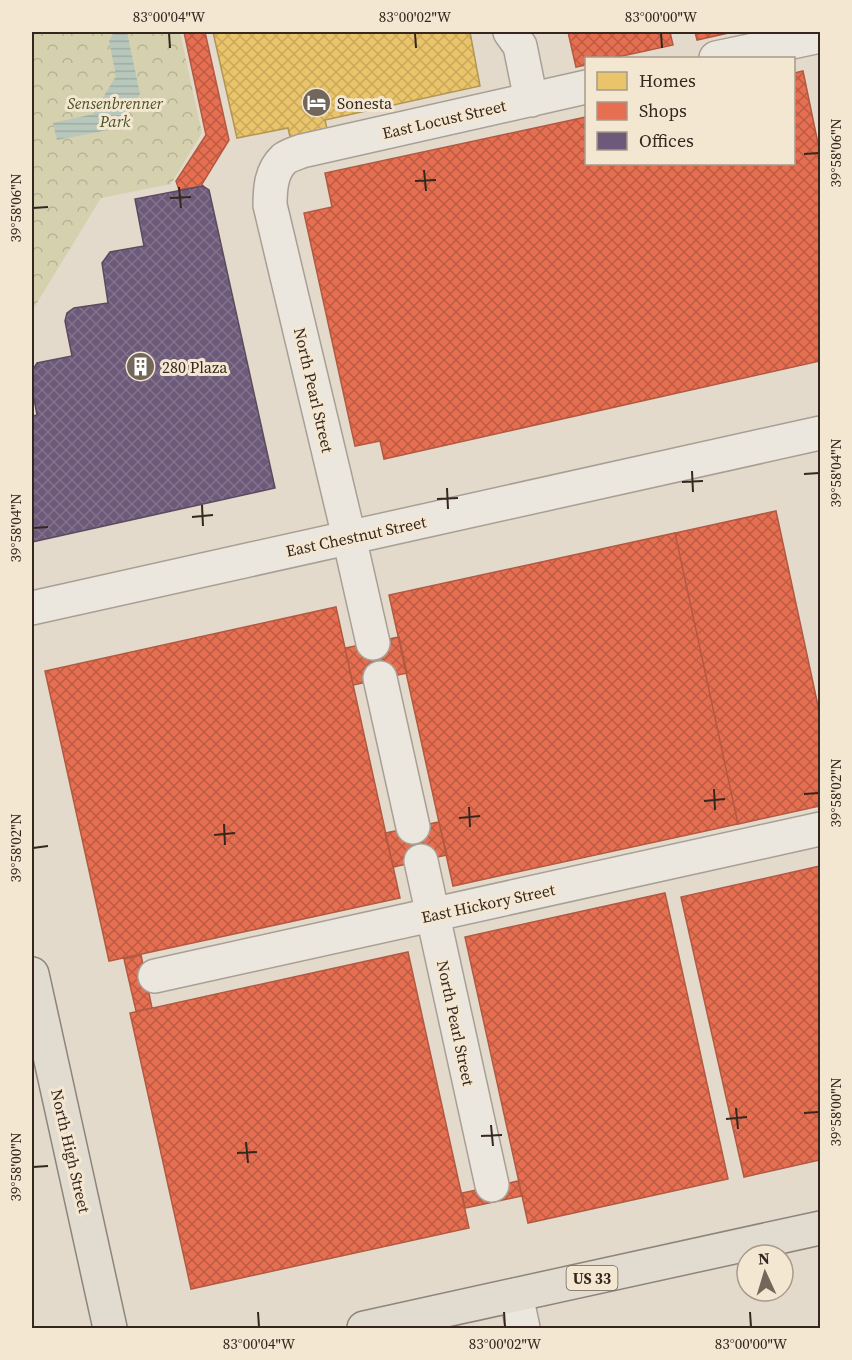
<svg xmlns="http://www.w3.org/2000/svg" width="852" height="1360" font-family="'Source Serif 4',serif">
<defs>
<pattern id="forest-crowns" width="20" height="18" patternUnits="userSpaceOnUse" patternTransform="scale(1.5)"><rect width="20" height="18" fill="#d5d1af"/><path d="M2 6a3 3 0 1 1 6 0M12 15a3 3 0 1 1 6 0" fill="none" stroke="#b7b396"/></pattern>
<pattern id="water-rules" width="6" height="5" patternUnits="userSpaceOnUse" patternTransform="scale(1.5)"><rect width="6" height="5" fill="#b8c7bc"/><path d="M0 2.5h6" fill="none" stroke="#9faba1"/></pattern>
<pattern id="homes-cross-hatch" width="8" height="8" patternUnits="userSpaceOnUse" patternTransform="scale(1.5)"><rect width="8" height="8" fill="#e9c46a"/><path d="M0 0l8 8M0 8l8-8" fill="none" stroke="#c8a85b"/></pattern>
<pattern id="shops-cross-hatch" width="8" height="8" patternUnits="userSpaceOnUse" patternTransform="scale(1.5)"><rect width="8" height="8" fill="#e76f51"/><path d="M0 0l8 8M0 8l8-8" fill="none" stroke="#bc5b43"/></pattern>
<pattern id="offices-cross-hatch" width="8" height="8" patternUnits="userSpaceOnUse" patternTransform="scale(1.5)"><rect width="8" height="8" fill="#6d597a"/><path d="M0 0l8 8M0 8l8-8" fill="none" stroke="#82728a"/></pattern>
</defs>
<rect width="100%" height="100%" fill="#e3dacc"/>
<path fill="url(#forest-crowns)" d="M32 32H180L202 133 171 184 101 198 32 311Z"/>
<path fill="url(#water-rules)" d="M114 32H127L140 94 118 128 57 140 53 123 93 114 116 76 109 41Z"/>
<path fill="url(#homes-cross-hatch)" stroke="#b39553" stroke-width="1.5" d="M213 32H470L480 86 325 120 328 133 291 141 288 128 237 138Z"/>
<path fill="url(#shops-cross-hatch)" stroke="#b25942" stroke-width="1.5" d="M184 32H205L229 140 202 184 203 186 179 190 176 181 206 135Z
M568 32H670L673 45 613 58H586V65L576 67Z
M695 32H733L697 40Z
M803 71 820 153V361L384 459 380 441 355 446 304 213 332 207 325 173 586 117V164H794V73Z
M776 511 820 715V806L738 824 675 533Z
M675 533 738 824 453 886 389 595Z
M336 607 400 898 109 961 45 671Z
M399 637 407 673 353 685 345 648Z
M439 822 447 855 393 867 385 833Z
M820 866V1160L744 1177 681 897Z
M665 893 728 1179 528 1223 465 937Z
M408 952 469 1228 191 1289 130 1013Z
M141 955 152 1008 136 1011 124 959Z
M518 1181 522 1196 465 1208 462 1193Z"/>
<path fill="url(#offices-cross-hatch)" stroke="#5c4a5e" stroke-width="1.5" d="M203 186 209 190 275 488 32 542V416L37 415 32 388V371L37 363 72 356 65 321 67 313 74 308 108 303 102 263 110 252 144 246 135 199Z"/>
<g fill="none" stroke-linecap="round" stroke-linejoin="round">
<defs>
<path id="minor" d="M510 32 520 46 531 100
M716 58 820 36
M32 608 820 433
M373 643 349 537 270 205C270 189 271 171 284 159 289 155 297 153 302 151L586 87
M380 678 413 827
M421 861 492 1185
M155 976 820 829
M516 1295 523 1328"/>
<path id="major" d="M32 974 110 1328
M364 1328 820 1228"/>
</defs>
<use href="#minor" stroke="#a89f95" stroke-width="36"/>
<use href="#major" stroke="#8d857c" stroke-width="36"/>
<use href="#minor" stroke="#ebe6de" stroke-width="33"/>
<use href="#major" stroke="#e2dbcf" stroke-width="33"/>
</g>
<path fill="none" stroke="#36271e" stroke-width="2" d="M169 33 170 48M415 33 416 48M661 33 662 48M804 154 819 153M424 170 426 191M415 181 436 180M179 187 181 208M170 198 191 197M33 208 48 207M692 471 693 492M804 474 819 473M682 482 703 481M447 488 448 509M437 499 458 498M202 505 203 526M192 517 213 515M33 528 48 527M714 789 715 810M804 794 819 793M704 801 725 799M469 807 470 827M459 818 480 816M224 824 225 845M214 835 235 833M33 848 48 846M736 1108 738 1129M804 1113 819 1112M726 1119 747 1117M491 1125 493 1146M481 1136 502 1135M246 1142 248 1163M237 1153 257 1152M33 1167 48 1166M258 1312 259 1327M504 1312 505 1327M750 1312 751 1327"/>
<defs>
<symbol id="hotel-disc" viewBox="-11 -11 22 22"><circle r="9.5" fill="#73665b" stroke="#f4e7d2"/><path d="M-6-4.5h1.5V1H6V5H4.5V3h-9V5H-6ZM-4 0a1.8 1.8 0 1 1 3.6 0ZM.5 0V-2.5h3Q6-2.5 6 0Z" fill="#fff"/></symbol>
<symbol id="building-disc" viewBox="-11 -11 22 22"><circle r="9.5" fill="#73665b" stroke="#f4e7d2"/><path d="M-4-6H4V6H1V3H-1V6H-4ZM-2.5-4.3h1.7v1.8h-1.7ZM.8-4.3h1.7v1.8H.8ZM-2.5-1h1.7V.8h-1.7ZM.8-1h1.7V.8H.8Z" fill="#fff"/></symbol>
</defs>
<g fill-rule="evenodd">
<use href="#hotel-disc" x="300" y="86" width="33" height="33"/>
<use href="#building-disc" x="124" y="350" width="33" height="33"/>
</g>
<g text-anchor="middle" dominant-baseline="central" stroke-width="6" stroke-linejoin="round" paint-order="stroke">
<rect fill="#f4e7d2" stroke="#6f6154" stroke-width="1.5" x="566.5" y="1266" width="51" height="24" rx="4.5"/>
<g font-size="15" font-weight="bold" fill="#36271e">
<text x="592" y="1278">US 33</text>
</g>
<g font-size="16" font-style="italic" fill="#4b5225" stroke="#f4e7d2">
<text x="115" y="103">Sensenbrenner<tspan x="115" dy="18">Park</tspan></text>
</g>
<g font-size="16" fill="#36271e" stroke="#f4e7d2" text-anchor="start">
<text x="337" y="103">Sonesta</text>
<text x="162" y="367">280 Plaza</text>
</g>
<g font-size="16" fill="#36271e" stroke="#f4e7d2">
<text transform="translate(444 119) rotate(-13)">East Locust Street</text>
<text transform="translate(314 390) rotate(77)">North Pearl Street</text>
<text transform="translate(356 536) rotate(-12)">East Chestnut Street</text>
<text transform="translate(488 903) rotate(-12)">East Hickory Street</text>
<text transform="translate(456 1023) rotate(78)">North Pearl Street</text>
<text transform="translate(71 1151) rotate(77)">North High Street</text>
</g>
</g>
<rect width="852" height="1360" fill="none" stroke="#f4e7d2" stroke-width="66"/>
<rect x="585" y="57" width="210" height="108" fill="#f4e7d2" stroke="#a89a8a" stroke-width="1.5"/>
<rect x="597" y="72" width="30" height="18" fill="#e9c46a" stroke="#a89a8a" stroke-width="1.5"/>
<text x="639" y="87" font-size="18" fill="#36271e">Homes</text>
<rect x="597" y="102" width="30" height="18" fill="#e76f51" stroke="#a89a8a" stroke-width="1.5"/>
<text x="639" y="117" font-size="18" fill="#36271e">Shops</text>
<rect x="597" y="132" width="30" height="18" fill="#6d597a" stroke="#a89a8a" stroke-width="1.5"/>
<text x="639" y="147" font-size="18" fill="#36271e">Offices</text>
<g transform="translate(765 1273) rotate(356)"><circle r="28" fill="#f4e7d2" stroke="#a89a8a" stroke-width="1.5"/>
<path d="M0-4.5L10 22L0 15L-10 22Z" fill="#73665b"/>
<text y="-9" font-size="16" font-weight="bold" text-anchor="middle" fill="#36271e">N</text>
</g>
<rect x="33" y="33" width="786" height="1294" fill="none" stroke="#36271e" stroke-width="2"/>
<g font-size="15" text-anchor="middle" fill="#36271e">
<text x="169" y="22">83°00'04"W</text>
<text x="415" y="22">83°00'02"W</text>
<text x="661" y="22">83°00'00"W</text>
<text transform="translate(836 153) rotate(-90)" y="5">39°58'06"N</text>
<text transform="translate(16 208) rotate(-90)" y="5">39°58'06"N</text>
<text transform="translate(836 473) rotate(-90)" y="5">39°58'04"N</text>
<text transform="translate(16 528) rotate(-90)" y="5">39°58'04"N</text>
<text transform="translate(836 793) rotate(-90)" y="5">39°58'02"N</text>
<text transform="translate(16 848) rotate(-90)" y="5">39°58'02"N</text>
<text transform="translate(836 1112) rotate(-90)" y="5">39°58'00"N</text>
<text transform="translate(16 1167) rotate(-90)" y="5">39°58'00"N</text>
<text x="259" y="1349">83°00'04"W</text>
<text x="505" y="1349">83°00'02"W</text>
<text x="751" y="1349">83°00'00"W</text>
</g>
</svg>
